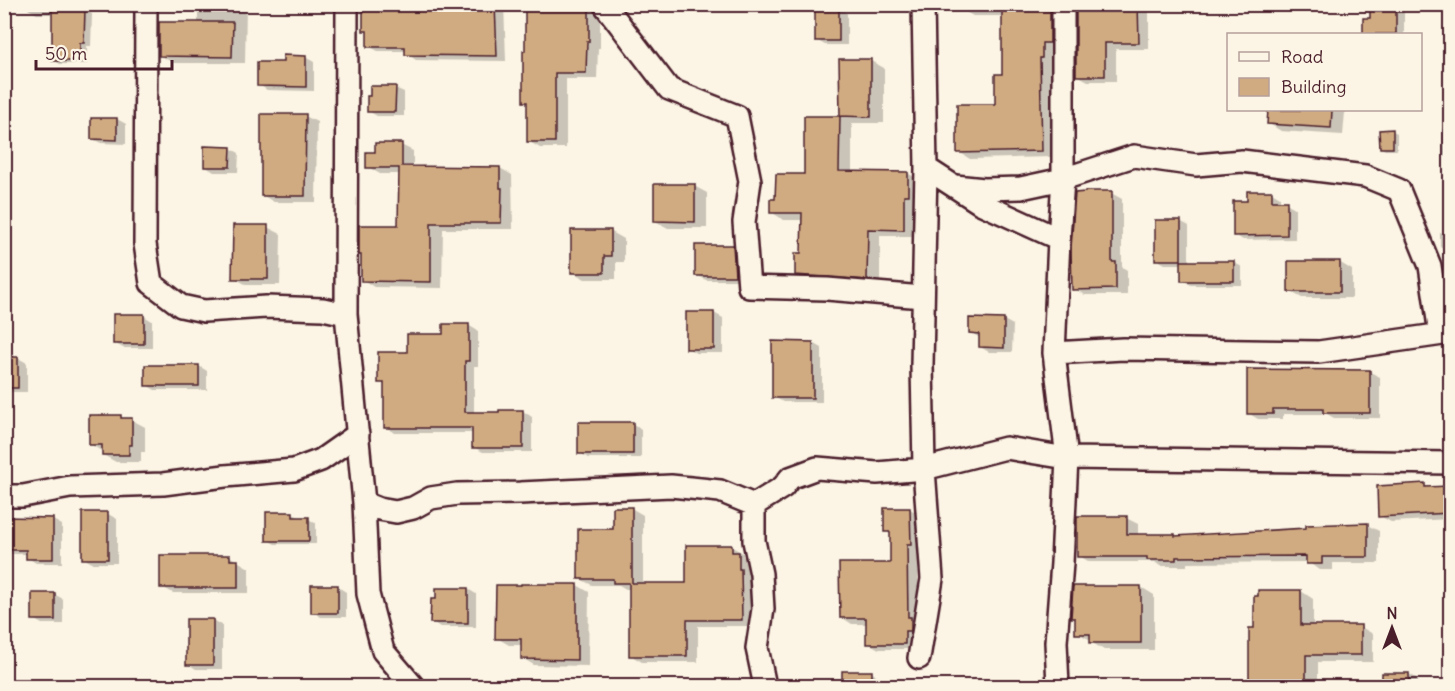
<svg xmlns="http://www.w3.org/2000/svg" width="1455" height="691" font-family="Delius,sans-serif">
<rect width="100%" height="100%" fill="#fcf5e5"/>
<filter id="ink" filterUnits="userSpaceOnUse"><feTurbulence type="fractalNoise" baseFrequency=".0167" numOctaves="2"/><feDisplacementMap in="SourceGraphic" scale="12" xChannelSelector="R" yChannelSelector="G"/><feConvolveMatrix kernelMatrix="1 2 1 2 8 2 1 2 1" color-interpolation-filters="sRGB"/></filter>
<g filter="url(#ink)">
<path fill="#0003" d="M28 4H59V9L85 10 92 14 91 46H87V64H60L53 60V14H37L28 9Z
M198 4H246L245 63H173L160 55 198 24Z
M372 4H504L506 61 416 60 407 54V51H378L368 46V32L364 30 372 10Z
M962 4H1063L1053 63H1051L1052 157 970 159 959 152 997 106 1004 75V16H973L962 10Z
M1077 4H1149V49H1116V81H1088L1077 75Z
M1371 4H1401L1404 6V34H1348L1365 33 1371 19Z
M838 8 847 13V45H825L816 40Z
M588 10 600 16V48H598L597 79H566V148H540L528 141V103L525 101Z
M305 57 314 62V91L267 90 259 85Z
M841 61H871L884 68V123H852V173H907L920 180 916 236H880V286L809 282 796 275 803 255V220H784L771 212 777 201 806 175V117H841Z
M395 88 404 92V116H377L368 111Z
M1269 110H1340L1345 112 1343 135 1281 131 1268 123Z
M1447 111H1450V159L1443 155V126H1447Z
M305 116 317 122 316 202H274L262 195Z
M92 119H117L126 124V144L101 143 92 139Z
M1393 131 1397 133V150H1385L1381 148Z
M401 145 413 151V168H500L512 175 513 229H443L442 288 374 287 363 280 400 226V174H380L368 167 376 154Z
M230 148 239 153 238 172H214L206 167Z
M694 186 707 193V228H668L655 221Z
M1272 192 1280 197V203H1286L1295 208V239L1243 240 1235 235 1248 203Z
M1111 193 1122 199V267L1127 270V295H1085L1074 289Z
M1445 218H1450V252L1440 247V233H1445Z
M1180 221 1189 226V262H1233L1242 267V285H1191L1182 280V264H1165L1156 259Z
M267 227 281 234 280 285H247L234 278Z
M610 231 624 239V262H616V279H585L572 272Z
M733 246 741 251 743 280H706L697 275Z
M1339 262 1352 270V298H1302L1289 291Z
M714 313 723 318V353H696L687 348Z
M144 316 152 321V348H123L114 343Z
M970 320H1004L1013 325 1012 352H989L980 347V338L970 332Z
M468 325 478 331V366H474V413L523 411 532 417V452H483L473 447V433H395L386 427V385L380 382 408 354Z
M813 343 822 348V402H783L774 397Z
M4 358H18L27 363V392H4Z
M199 366 207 371V390H155L146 385Z
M1370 372 1380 377V418H1334L1327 414H1283V419H1258L1248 413Z
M121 417 127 420H132L145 427V452H141V462H116L103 455V452L90 444Z
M633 424 641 429V458H588L580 453Z
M1424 485 1431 488 1450 487V519L1391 522 1380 516Z
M631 508 643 515V585H688L732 547 743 553V556L750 560V576L753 577V626H698V662H642L630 655V589H626L619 585H592L580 579Z
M910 509 921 515V550H918V622L916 649H879L868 643V624H852L841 617 891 565V535L886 531Z
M292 513 300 518 308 519 316 523V544H275L267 540Z
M83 514H108L117 519V563H92L83 558Z
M1126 518 1138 524V535H1175L1178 537 1307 530 1367 525 1379 531V563H1333V570H1319L1308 562 1187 563V566H1160L1155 562H1090L1079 556Z
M4 519 53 520 62 525V563H36L28 558V554H4Z
M229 556 249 568V593H173L162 587Z
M577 585 589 592 588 666 534 665 522 658V645H509L497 638Z
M338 587 346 592V617H321L313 612Z
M1141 587 1154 595V650H1104L1091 642V640L1077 633V620L1072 617Z
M468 589 476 594V627H440L432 622Z
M1301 591 1313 599V627H1361L1373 634V662H1318V686H1250Z
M54 594 63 599V624H42L33 619Z
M188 620H213L222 625V669H196L188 664Z
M872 673 885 680V686H844Z
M1384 674H1409L1418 679V686H1384Z"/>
<path fill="#d0ab82" stroke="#4a1f2b" stroke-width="1.5" d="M371 4H495L497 56 405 55V47H367V31H363V9H371Z
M1002 4H1050V43H1042V58H1040L1042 151 957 153V104H995V74H1002Z
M1076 4H1138L1139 43H1105V76H1076Z
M1370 4H1396V34H1363V18H1370Z
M815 7H839V41H815Z
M52 8 85 9 84 43H80V61H52Z
M525 8H589V42H587L586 73H555V142H527V102H523V51H525Z
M159 22H233L232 57 159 56Z
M283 55 306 56V87L257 86V62H283Z
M839 59H871V117L840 116 839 171 908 172V195H904V230L868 229 867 280 795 275V253H801L802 213H770V199H775L776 174H804V116H840Z
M370 86H396L395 112H367V96H370Z
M1268 110H1332L1331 128 1267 124Z
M261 114H306L305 196H261Z
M91 118H117V140L91 139Z
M1393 129V148H1380L1379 130Z
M375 143H402V166L500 167V188H502L501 223H431V282L361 281V255H359V225H398L399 168H366V152H375Z
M204 146 231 147 230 167H204Z
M654 184H695V222L654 221Z
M1085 191H1112V262H1116V289L1072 290 1071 248 1075 193 1085 192Z
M1247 191H1272V201H1287V235L1233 236V201H1247Z
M1155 220H1181V260H1155Z
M233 225H268V279H232Z
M571 230H611V256H604V273H571Z
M695 245H733L735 276H695Z
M1181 261H1234V281H1181Z
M1288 261H1340V292H1288Z
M686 312H714V349H686Z
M113 314H144V344H113Z
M969 318 1004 319V348L979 347V334L969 333Z
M443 324H469V361H465V412H499V410H523V448H472V428H384V383H378V352H407V334H443Z
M772 341 813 342V398H772Z
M4 357H18V388H4Z
M145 365H199V386H145Z
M1247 369 1370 370V413H1323V409H1273V414H1247Z
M89 415H121V418H132V445H129V455H102V445H89Z
M578 422H633V454H578Z
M1425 483V487L1450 486V513L1378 517 1377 486Z
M613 507H632V583H686V545H732V552H739V569H741L742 620H687V656H629V583H613V579H578V529H613Z
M884 508H910L911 545H907L908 617H911V631H905V644H866V618H840L839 563H890V532H884Z
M82 512H108V559H82Z
M266 512H293V517H309V541H266Z
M1077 516H1127V534H1175V536L1306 528V525L1368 523V557H1322V564H1306V556L1176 557V560H1147V557H1077Z
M4 517 53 518V559H26V550H4Z
M160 555H230V560H238V588H160Z
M521 584H577V660L521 659V639H495L496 585H521Z
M311 585H338V613H311Z
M1073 586H1141V643H1090V634H1075V618H1071Z
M436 588H468V623H430L431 599H436Z
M1258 590H1301V625H1361V655H1306V687H1249V628H1254V596H1258Z
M32 593H55V620H32Z
M186 619H213V665H186Z
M842 671H872V687H842Z
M1382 673H1409V687H1382Z"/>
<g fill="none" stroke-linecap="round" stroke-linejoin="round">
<defs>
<path id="minor" d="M146 4 145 244 151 283 181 306 204 311 266 307 323 309 346 314
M347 4 346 314 364 503 368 594 383 651 413 686
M604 4 669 89 737 116 750 181 744 222 749 287 827 289 923 297
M926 168 980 203 1059 239
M955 186 984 189 1021 188 1063 179 1134 156 1196 165 1242 161 1365 176 1399 190 1430 266 1440 334
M1054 353 1123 349 1319 352 1450 333
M4 496H23L70 487 163 484 225 476 294 470 321 460 358 434
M364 503 379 509 396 512 413 508 431 498 457 494 520 493 671 486 720 491 754 505 783 487 790 478 817 468 877 473 924 469 1006 448 1067 458 1450 463
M754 505V541L761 574 763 609 757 648 765 686
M919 658 932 579 924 469 922 365 926 168 923 4
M1058 686 1056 642 1062 563 1067 458 1054 353 1059 239 1063 179V4"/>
</defs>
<use href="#minor" stroke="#4a1f2b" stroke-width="26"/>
<use href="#minor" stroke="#fcf5e5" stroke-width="21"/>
</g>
</g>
<rect width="1455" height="691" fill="none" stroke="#fcf5e5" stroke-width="24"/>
<rect x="12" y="12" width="1431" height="667" fill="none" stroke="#4a1f2b" stroke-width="2" filter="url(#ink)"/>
<rect x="1227" y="33" width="195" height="78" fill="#fcf5e5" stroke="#b59f9b" stroke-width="1.5"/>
<rect x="1239" y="52" width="30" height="9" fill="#fcf5e5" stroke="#b59f9b" stroke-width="1.5"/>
<text x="1281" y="63" font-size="18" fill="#4a1f2b">Road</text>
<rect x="1239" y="78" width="30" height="18" fill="#d0ab82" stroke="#b59f9b" stroke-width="1.5"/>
<text x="1281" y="93" font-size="18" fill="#4a1f2b">Building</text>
<g transform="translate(1392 628)" stroke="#fcf5e5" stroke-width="4.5" paint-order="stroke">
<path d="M0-4.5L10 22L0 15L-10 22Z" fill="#4a1f2b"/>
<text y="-9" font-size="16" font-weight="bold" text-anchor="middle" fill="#4a1f2b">N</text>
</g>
<path d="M36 60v9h136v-9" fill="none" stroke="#4a1f2b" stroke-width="3"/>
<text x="45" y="60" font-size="18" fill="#4a1f2b" stroke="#fcf5e5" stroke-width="4.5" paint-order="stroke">50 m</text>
</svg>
